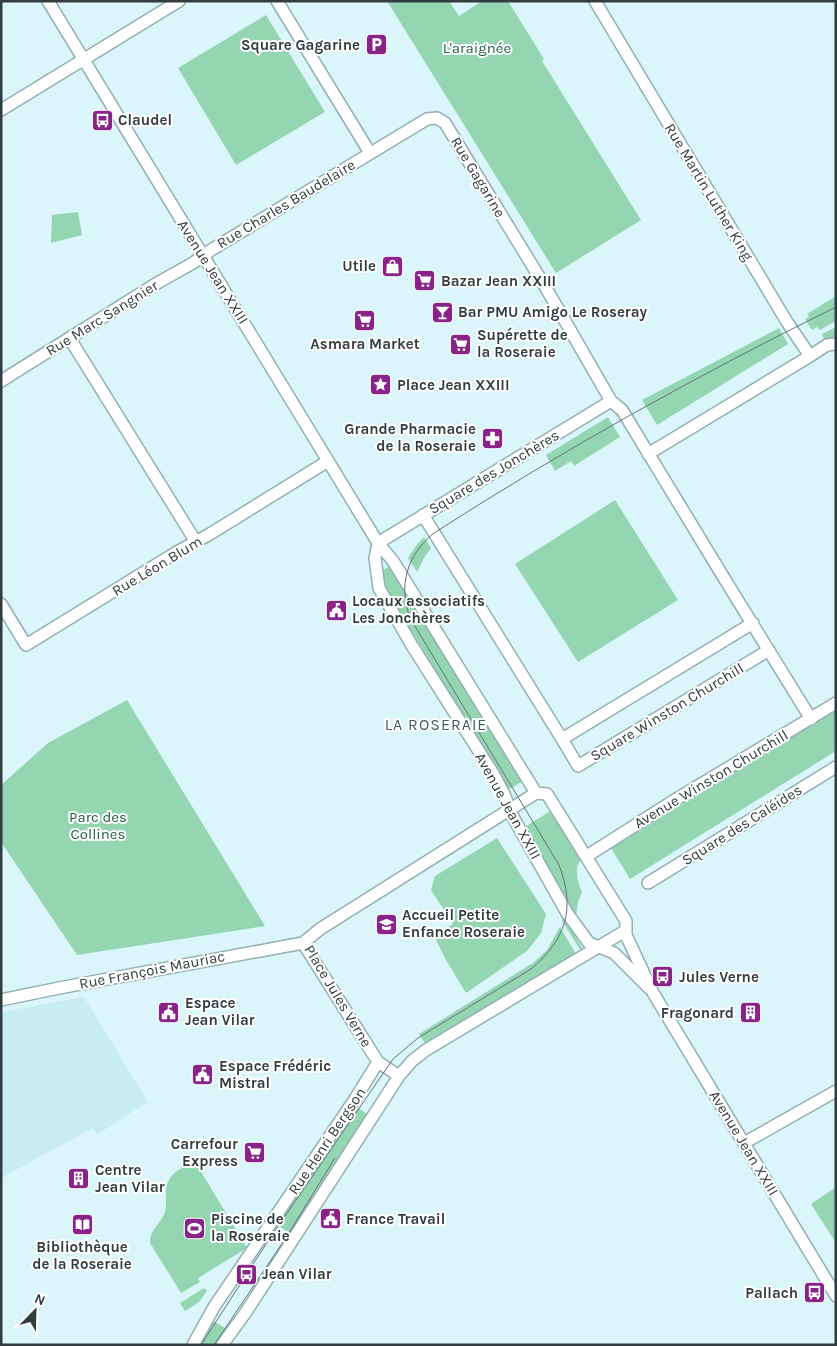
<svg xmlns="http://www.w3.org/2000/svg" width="837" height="1346" font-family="Karla,sans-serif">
<rect width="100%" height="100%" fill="#daf6fb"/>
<path fill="#c7edf2" d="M84 997 148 1102 98 1134 93 1128 1 1178V1012Z"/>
<path fill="#94d6b2" d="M387 1H449L459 16 482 1H508L544 59 542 61 641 220 556 273Z
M266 15 325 112 236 165 178 68Z
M78 212 82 235 51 243 52 215Z
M836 296V321L820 330 817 327 812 330 805 319 809 317 807 314Z
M836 327V338L824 340 822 334Z
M779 328 788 344 657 425 642 400Z
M608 417 620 437 574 466 571 461 555 471 546 455Z
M615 500 678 600 578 662 515 564Z
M424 537 431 548 424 558 417 572 408 558 416 546Z
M391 565 478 708 476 710 478 712 480 711 523 781 508 790 466 720 467 719 466 716 464 717 387 591 380 572Z
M127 700 265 926 77 955 1 842V785L48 743Z
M836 709V751L630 879 611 848Z
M552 810 582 859C573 867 578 882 582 892L578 902 576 916 523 828Z
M497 838 546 914 541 933 527 951 466 993 446 960 434 936 453 924 431 890 435 876Z
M563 916 583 949 581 951 562 921Z
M560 927 576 954 426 1045 419 1034 533 963 547 950Z
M355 1106 369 1115 292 1235 276 1224Z
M194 1160 247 1248 198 1278 200 1282 181 1293 150 1243C149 1230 161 1224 165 1212 168 1201 163 1189 169 1180 173 1171 186 1166 194 1160Z
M836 1187V1243L811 1204Z
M204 1288 207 1291 199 1302 185 1311 180 1303Z
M212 1320 228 1330 218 1345H197Z"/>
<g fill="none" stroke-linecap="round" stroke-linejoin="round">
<defs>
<path id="minor" d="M48 1 378 543 393 561 536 793
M277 1 370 153
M595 1 787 322 810 356 827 345 836 344
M1 110 179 1
M70 339 196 542
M1 381 159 282 193 263 211 250 427 119 437 118 445 123 546 288 611 401 622 410 724 578 811 719
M648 454 810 356
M423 515 562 739
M378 543 375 558 379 588 411 644 494 775 505 796 509 810 567 913 589 943 614 953 649 988
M378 543 611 401
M1 604 26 645 177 552 210 534 328 461
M753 623 562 739 578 766 769 650
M536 793 547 794 626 921V935L652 991 836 1296
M587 856 678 798 836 703
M648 883 836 767
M303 943 378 1062 399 1076
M1 1000 59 988 303 943 320 929 536 793
M744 1143 836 1091
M193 1345 214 1307 355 1099 378 1062
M222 1345 246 1312 399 1076 412 1061 426 1050 625 931"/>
</defs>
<use href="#minor" stroke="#94afb3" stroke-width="14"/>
<use href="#minor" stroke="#fff" stroke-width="11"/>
<path stroke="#647477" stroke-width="1" d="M201 1345 268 1241 393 1059 418 1038 531 969C566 939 576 909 559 865L410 618C398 585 407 555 434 533 563 450 698 375 836 307
M214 1345 287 1236 335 1158"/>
</g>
<defs>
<symbol id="parking-square" viewBox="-11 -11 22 22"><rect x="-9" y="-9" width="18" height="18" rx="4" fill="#8a2389" stroke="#fff"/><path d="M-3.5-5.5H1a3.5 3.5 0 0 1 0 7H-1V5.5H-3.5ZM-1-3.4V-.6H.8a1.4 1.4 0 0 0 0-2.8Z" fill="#fff"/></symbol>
<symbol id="bus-square" viewBox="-11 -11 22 22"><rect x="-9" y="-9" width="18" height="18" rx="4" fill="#8a2389" stroke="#fff"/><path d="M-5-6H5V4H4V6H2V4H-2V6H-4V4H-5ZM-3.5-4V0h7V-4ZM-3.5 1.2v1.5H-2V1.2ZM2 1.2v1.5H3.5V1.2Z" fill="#fff"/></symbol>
<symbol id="shop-square" viewBox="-11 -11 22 22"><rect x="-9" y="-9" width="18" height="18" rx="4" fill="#8a2389" stroke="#fff"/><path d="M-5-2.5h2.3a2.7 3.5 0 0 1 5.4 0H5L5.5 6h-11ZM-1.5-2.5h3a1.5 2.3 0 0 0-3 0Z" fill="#fff"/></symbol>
<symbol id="supermarket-square" viewBox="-11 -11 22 22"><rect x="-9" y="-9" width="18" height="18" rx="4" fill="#8a2389" stroke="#fff"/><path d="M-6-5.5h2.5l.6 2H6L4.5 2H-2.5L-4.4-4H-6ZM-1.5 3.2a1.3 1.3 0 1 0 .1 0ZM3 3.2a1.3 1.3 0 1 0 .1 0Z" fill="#fff"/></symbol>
<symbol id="bar-square" viewBox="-11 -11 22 22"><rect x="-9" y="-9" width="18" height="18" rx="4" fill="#8a2389" stroke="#fff"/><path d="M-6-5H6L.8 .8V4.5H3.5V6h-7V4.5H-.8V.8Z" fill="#fff"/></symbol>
<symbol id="sight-square" viewBox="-11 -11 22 22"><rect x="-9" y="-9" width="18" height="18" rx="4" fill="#8a2389" stroke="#fff"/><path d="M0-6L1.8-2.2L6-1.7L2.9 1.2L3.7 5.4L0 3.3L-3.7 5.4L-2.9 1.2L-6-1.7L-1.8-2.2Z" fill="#fff"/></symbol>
<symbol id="pharmacy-square" viewBox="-11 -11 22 22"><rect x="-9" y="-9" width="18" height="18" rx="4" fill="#8a2389" stroke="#fff"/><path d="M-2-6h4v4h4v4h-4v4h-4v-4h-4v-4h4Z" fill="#fff"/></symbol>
<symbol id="civic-square" viewBox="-11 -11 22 22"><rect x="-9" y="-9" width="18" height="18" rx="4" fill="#8a2389" stroke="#fff"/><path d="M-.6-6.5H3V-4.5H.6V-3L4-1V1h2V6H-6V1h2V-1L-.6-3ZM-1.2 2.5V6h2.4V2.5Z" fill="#fff"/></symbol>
<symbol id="school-square" viewBox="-11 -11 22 22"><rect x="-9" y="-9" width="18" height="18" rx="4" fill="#8a2389" stroke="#fff"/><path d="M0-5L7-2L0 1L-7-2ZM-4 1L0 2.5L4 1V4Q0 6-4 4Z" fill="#fff"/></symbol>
<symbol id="building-square" viewBox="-11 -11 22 22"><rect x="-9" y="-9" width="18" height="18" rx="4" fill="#8a2389" stroke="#fff"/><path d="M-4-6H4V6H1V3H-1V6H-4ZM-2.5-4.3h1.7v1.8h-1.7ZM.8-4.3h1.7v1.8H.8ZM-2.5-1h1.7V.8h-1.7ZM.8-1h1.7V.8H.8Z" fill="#fff"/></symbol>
<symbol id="library-square" viewBox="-11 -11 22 22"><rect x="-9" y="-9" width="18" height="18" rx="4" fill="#8a2389" stroke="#fff"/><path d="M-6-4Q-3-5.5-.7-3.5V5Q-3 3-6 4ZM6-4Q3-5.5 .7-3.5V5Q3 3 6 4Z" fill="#fff"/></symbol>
<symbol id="stadium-square" viewBox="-11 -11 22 22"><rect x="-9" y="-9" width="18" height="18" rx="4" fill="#8a2389" stroke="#fff"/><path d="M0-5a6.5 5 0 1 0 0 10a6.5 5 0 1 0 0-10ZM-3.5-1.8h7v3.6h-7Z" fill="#fff"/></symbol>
</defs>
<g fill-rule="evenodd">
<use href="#parking-square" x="364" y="32" width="25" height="25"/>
<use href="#bus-square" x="90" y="108" width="25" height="25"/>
<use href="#shop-square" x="380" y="254" width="25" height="25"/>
<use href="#supermarket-square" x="412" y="268" width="25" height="25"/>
<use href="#bar-square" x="430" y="300" width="25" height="25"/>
<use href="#supermarket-square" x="352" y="308" width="25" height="25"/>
<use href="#supermarket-square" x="448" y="332" width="25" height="25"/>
<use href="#sight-square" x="368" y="372" width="25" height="25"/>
<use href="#pharmacy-square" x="480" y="426" width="25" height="25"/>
<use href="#civic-square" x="324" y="598" width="25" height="25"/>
<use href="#school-square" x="374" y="912" width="25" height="25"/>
<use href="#bus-square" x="650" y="964" width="25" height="25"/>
<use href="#civic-square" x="156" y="1000" width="25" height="25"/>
<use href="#building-square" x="738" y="1000" width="25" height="25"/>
<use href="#civic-square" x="190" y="1062" width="25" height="25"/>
<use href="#supermarket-square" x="242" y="1140" width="25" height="25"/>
<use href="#building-square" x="66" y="1166" width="25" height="25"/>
<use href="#civic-square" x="318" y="1206" width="25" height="25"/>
<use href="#library-square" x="70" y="1212" width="25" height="25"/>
<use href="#stadium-square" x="182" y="1216" width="25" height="25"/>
<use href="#bus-square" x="234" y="1262" width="25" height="25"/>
<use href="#bus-square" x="802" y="1280" width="25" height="25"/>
</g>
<g text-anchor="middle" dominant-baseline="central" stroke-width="4" stroke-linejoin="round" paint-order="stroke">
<g font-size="15" font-weight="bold" fill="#323d3f" stroke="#fff" text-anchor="start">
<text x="360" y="45" text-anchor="end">Square Gagarine</text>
<text x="118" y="120">Claudel</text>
<text x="376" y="266" text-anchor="end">Utile</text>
<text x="441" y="281">Bazar Jean XXIII</text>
<text x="458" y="312">Bar PMU Amigo Le Roseray</text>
<text x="477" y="335">Supérette de<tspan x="477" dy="17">la Roseraie</tspan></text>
<text x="365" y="344" text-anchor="middle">Asmara Market</text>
<text x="397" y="385">Place Jean XXIII</text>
<text x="476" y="429" text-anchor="end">Grande Pharmacie<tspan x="476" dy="17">de la Roseraie</tspan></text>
<text x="352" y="601">Locaux associatifs<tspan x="352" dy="17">Les Jonchères</tspan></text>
<text x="402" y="915">Accueil Petite<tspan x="402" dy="17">Enfance Roseraie</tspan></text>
<text x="679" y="977">Jules Verne</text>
<text x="185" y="1003">Espace<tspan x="185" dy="17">Jean Vilar</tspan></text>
<text x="734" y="1013" text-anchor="end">Fragonard</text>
<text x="219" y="1066">Espace Frédéric<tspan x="219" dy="17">Mistral</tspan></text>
<text x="238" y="1144" text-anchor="end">Carrefour<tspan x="238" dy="17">Express</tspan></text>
<text x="95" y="1170">Centre<tspan x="95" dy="17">Jean Vilar</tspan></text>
<text x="211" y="1219">Piscine de<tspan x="211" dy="17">la Roseraie</tspan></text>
<text x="346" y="1219">France Travail</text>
<text x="82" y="1247" text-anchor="middle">Bibliothèque<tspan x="82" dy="17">de la Roseraie</tspan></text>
<text x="262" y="1274">Jean Vilar</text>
<text x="798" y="1293" text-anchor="end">Pallach</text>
</g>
<g font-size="15" fill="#205f41" stroke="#fff">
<text x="477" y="48">L'araignée</text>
<text x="98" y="817">Parc des<tspan x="98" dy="17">Collines</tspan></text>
</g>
<g font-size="15" fill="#323d3f" stroke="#fff">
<text transform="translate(478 177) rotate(59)">Rue Gagarine</text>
<text transform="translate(709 192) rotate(59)">Rue Martin Luther King</text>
<text transform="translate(286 204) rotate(-31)">Rue Charles Baudelaire</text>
<text transform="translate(213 272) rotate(58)">Avenue Jean XXIII</text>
<text transform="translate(102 318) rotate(-32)">Rue Marc Sangnier</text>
<text transform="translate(494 472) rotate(-31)">Square des Jonchères</text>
<text transform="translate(157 566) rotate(-31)">Rue Léon Blum</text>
<text transform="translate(667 712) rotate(-31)">Square Winston Churchill</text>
<text transform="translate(711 779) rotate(-31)">Avenue Winston Churchill</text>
<text transform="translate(508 806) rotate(61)">Avenue Jean XXIII</text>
<text transform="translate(742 825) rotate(-32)">Square des Caléides</text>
<text transform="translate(152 970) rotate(-11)">Rue François Mauriac</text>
<text transform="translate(338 996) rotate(59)">Place Jules Verne</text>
<text transform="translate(327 1141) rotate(-56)">Rue Henri Bergson</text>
<text transform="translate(744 1143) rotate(59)">Avenue Jean XXIII</text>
</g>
<g font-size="16" letter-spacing="1" fill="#425b5f" stroke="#fff">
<text x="436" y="724">LA ROSERAIE</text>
</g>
</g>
<rect width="837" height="1346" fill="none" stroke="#323d3f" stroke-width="5"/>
<g transform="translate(35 1311) rotate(23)" stroke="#ffffff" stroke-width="4" paint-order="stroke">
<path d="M0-4L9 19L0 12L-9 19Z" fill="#323d3f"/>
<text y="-8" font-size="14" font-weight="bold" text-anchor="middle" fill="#323d3f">N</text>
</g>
</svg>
